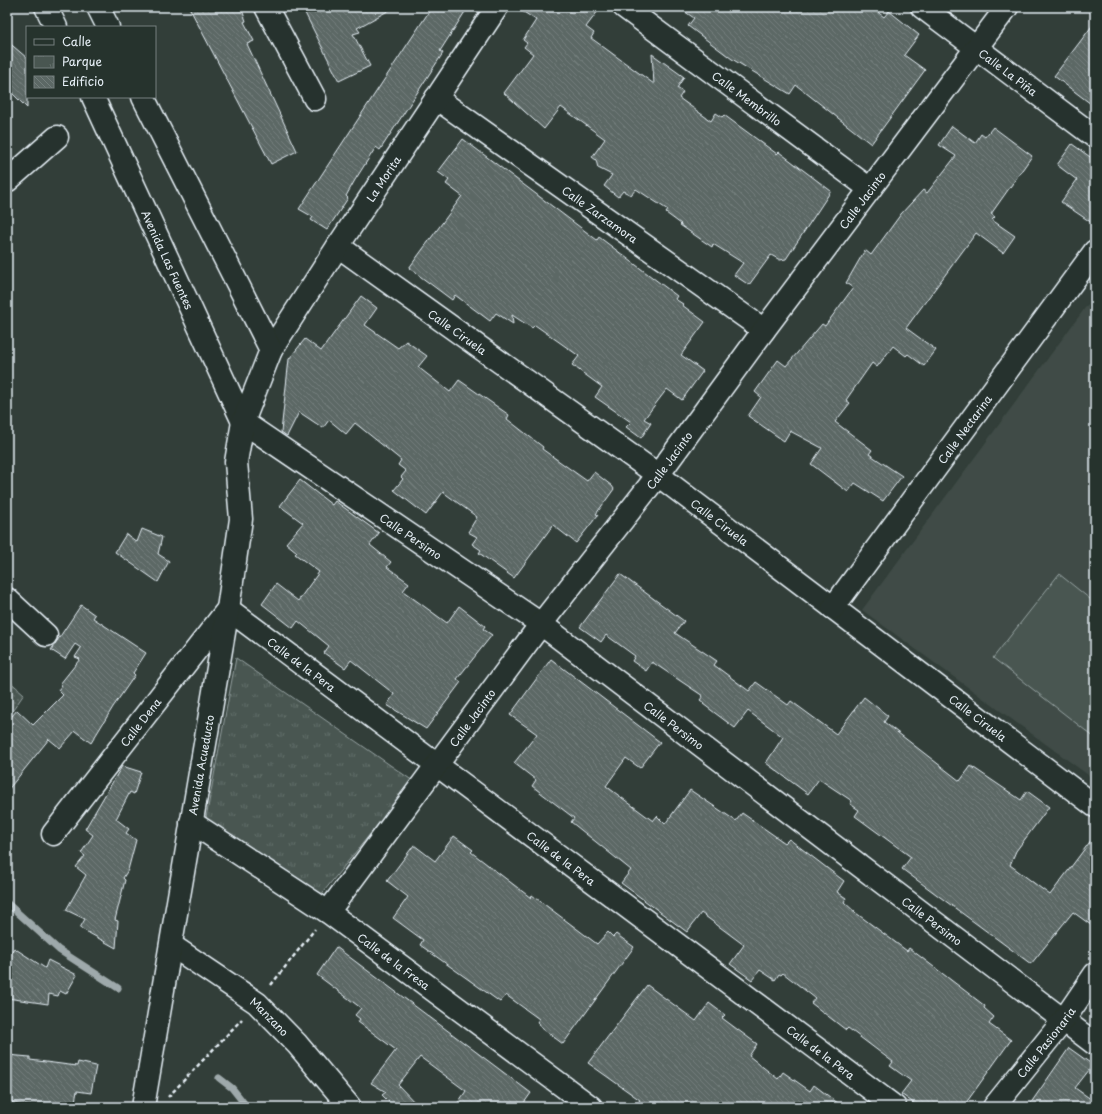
<svg xmlns="http://www.w3.org/2000/svg" width="1102" height="1114" font-family="'Playpen Sans',sans-serif">
<defs>
<pattern id="grass-dots" width="8" height="8" patternUnits="userSpaceOnUse"><rect width="8" height="8" fill="#495651"/><path d="M2 2h.1M6 6h.1" fill="none" stroke="#636f6b" stroke-width="1.8" stroke-linecap="round"/></pattern>
<pattern id="park-tufts" width="24" height="20" patternUnits="userSpaceOnUse"><rect width="24" height="20" fill="#495651"/><path d="M3 7l-1-3M5 7V3M7 7l1-3M15 17l-1-3M17 17v-4M19 17l1-3" fill="none" stroke="#636f6b"/></pattern>
<pattern id="building-back-hatch" width="6" height="6" patternUnits="userSpaceOnUse"><rect width="6" height="6" fill="#5c6865"/><path d="M-1 5l2 2M0 0l6 6M5-1l2 2" fill="none" stroke="#737e7c"/></pattern>
</defs>
<rect width="100%" height="100%" fill="#323e39"/>
<filter id="ink" filterUnits="userSpaceOnUse"><feTurbulence type="fractalNoise" baseFrequency=".025" numOctaves="2"/><feDisplacementMap in="SourceGraphic" scale="8" xChannelSelector="R" yChannelSelector="G"/><feConvolveMatrix kernelMatrix="1 2 1 2 8 2 1 2 1" color-interpolation-filters="sRGB"/></filter>
<g filter="url(#ink)">
<path fill="#3f4b46" d="M1088 304 1095 310V780L862 610Z"/>
<path fill="url(#grass-dots)" stroke="#98a4a4" d="M7 679 24 694 7 719Z"/>
<path fill="url(#park-tufts)" stroke="#98a4a4" d="M236 658 413 781 320 896 206 818Z"/>
<path fill="#495651" stroke="#98a4a4" d="M1059 574 1095 603V738L993 658Z"/>
<g fill="none" stroke-linecap="round" stroke-linejoin="round">
<path stroke="#9ea9ab" stroke-width="7" d="M7 903 59 950 118 988
M219 1078 232 1088 247 1107"/>
</g>
<path fill="url(#building-back-hatch)" stroke="#e8f1f8" d="M189 7H241L246 21 244 22 254 41 247 44 297 151 271 164Z
M302 7H395L357 28 360 32 353 34 370 66 339 81Z
M432 7H468L440 51 443 53 380 150 376 147 355 180 346 196 348 198 327 230 311 220 313 217 299 209Z
M516 7H601L586 27 594 33 591 38 654 84 652 54 684 77 677 88 683 92 679 98 711 121 716 113 722 117 724 115 777 154 779 152 831 191 786 259 780 260 771 255 749 285 734 275 743 263 713 244 712 247 680 225 681 224 666 213 668 210 636 189 631 195 623 191 618 197 604 186 612 175 598 168 596 160 592 157 605 139 561 107 544 129 504 93 533 54 524 47 527 43 523 40 536 20Z
M678 7H830L836 11 838 7H871L884 17 889 11 919 35 904 55 925 70 871 144 796 85 790 94 732 59 688 26 694 18Z
M1095 22V107L1054 76Z
M7 41 27 58V108L7 88Z
M952 126 975 143 981 134 985 137 993 127 1032 156 991 214 995 217 992 220 1015 236 1003 253 976 233 906 328 936 350 924 366 908 354 906 356 893 346 877 367 872 363 846 400 850 403 835 422 872 450 869 454 902 476 883 501 855 483 848 492 811 464 822 448 790 431 784 441 748 416 761 397 755 392 778 360 786 366 822 324 825 326 853 288 846 283 865 250 871 255 901 214 923 190 927 193 956 156 939 145Z
M463 139 597 240 599 237 677 296 675 299 683 304 682 305 705 322 681 355 703 371 682 400 667 389 644 419 651 423 641 438 626 427 631 422 595 397 602 387 572 365 579 356 535 325 532 328 512 315 513 324 496 313 490 321 455 295 452 300 409 268 462 196 446 184 449 180 438 172Z
M1072 144 1093 159 1095 155V225L1061 202 1077 180 1057 165Z
M361 296 377 308 365 325 398 348 406 341 427 356 418 367 450 392 459 380 509 415 507 419 543 447 542 449 587 481 594 472 612 486 614 489 596 514 598 515 576 543 553 525 514 578 479 553 481 550 472 544 477 537 468 532 477 517 443 492 426 515 394 490 403 479 401 477 406 471 398 465 401 460 355 423 346 434 329 420 323 428 299 412 287 436 281 432 289 359 305 339 321 351Z
M300 480 332 505 335 501 379 533 370 545 391 562 387 567 409 583 403 591 447 623 459 606 485 626 483 629 492 635 457 679 461 682 426 729 387 705 394 694 351 660 345 668 324 653 329 646 298 621 293 628 262 604 276 584 298 601 319 572 295 554 297 552 286 543 303 523 280 506Z
M142 529 162 537 158 554 169 561 158 582 115 552 126 534 137 542Z
M620 574 684 621 675 633 717 661 714 665 749 691 756 682 788 705 791 701 836 734 864 697 888 716 884 722 960 781 971 766 1021 800 1027 791 1049 807 1016 851 1010 865 1050 895 1095 835V928L1073 912 1031 964 902 869 911 857 855 816 859 810 850 804 852 801 819 779 808 794 766 763 783 737 748 711 735 728 703 704 704 703 700 700 703 696 652 662 646 671 632 661 635 656 606 635 601 642 580 627Z
M81 605 95 615 93 618 146 653 133 673 135 675 113 707 91 743 75 731 60 748 49 739 7 791V722L17 710 33 725 63 695 58 690 62 685 60 684 80 659 75 657 81 648 75 644 65 659 51 650Z
M551 659 660 742 640 768 626 758 606 786 653 821 657 816 665 824 690 790 736 821 742 813 785 843 789 839 844 881 837 892 846 898 844 902 856 913 907 951 909 948 985 1006 984 1008 994 1017 989 1024 1011 1040 963 1107H919L901 1094 911 1081 890 1066 893 1062 848 1028 846 1030 811 1003 815 998 783 973 781 975 779 974 775 980 760 970 752 980 730 964 744 945 701 913 687 932 621 883 631 870 571 822 574 818 532 786 536 780 514 763 537 734 510 715Z
M122 766 141 772 134 794 130 792 116 819 129 829 126 833 136 840 128 870 123 878 125 880 115 920 118 921 116 948 80 928 85 919 66 910 86 875 76 867 85 856 81 853 93 835 85 829Z
M454 836 473 850 471 852 531 898 532 895 597 944 608 932 613 937 616 934 634 947 563 1044 539 1026 540 1024 537 1022 539 1019 506 995 500 1002 420 945 423 940 393 918 408 897 387 881 414 845 435 861Z
M336 947 531 1093 521 1107H455L466 1091 420 1057 398 1085 419 1107H394L382 1095 386 1092 371 1083 396 1050 358 1022 360 1019 355 1015 361 1008 317 975Z
M14 948 45 968 48 960 77 975 66 994 60 991 58 996 49 994 48 1004 7 998V958Z
M647 985 696 1021 709 1003 725 1015 722 1018 757 1044 749 1056 778 1079 783 1072 810 1091 814 1085 843 1107H635L640 1100 588 1063Z
M1069 1048 1093 1065 1075 1088 1095 1102V1107H1028Z
M7 1055 30 1057V1060L77 1066 78 1062 96 1066 91 1093 77 1091 74 1107H37L7 1102Z"/>
<g fill="none" stroke-linecap="round" stroke-linejoin="round">
<defs>
<g id="street">
<path d="M266 7 315 99"/>
<path id="s1" d="M624 7 870 189"/>
<path id="s2" d="M922 7 1095 137"/>
<path id="s3" d="M436 98 764 330"/>
<path d="M7 181 57 137"/>
<path id="s4" d="M338 246 658 475 1095 806"/>
<path id="s5" d="M271 350 338 246 497 7"/>
<path id="s6" d="M243 422 541 624 1095 1044"/>
<path d="M7 599 46 635"/>
<path id="s7" d="M833 608 1095 251"/>
<path id="s8" d="M191 822 328 912 591 1107"/>
<path id="s9" d="M53 834 228 609 895 1107"/>
<path id="s10" d="M328 912 541 624 658 475 764 330 1007 7"/>
<path id="s11" d="M171 945 257 1003 297 1044 350 1107"/>
<path id="s12" d="M994 1107 1063 1021 1095 974"/>
</g>
<g id="primary">
<path d="M46 7 56 27"/>
<path d="M98 7 108 27"/>
<path id="s13" d="M93 97 243 422"/>
<path d="M143 97 271 350 243 422 236 462 241 519 228 609 143 1107"/>
</g>
</defs>
<use href="#street" stroke="#e8f1f8" stroke-width="25"/>
<use href="#primary" stroke="#e8f1f8" stroke-width="25"/>
<path stroke="#e8f1f8" stroke-width="2.5" stroke-dasharray="4 3" stroke-linecap="butt" d="M271 985 315 929
M168 1097 242 1019"/>
<use href="#street" stroke="#26332d" stroke-width="22"/>
<use href="#primary" stroke="#26332d" stroke-width="22"/>
</g>
</g>
<g text-anchor="middle" dominant-baseline="central" stroke-width="3.5" stroke-linejoin="round" paint-order="stroke">
<g font-size="11" fill="#e8f1f8" stroke="#26332d">
<text stroke="none"><textPath href="#s2" startOffset="108">Calle La Piña</textPath></text>
<text stroke="none"><textPath href="#s1" startOffset="153">Calle Membrillo</textPath></text>
<text stroke="none"><textPath href="#s5" startOffset="205">La Morita</textPath></text>
<text stroke="none"><textPath href="#s10" startOffset="890">Calle Jacinto</textPath></text>
<text stroke="none"><textPath href="#s3" startOffset="201">Calle Zarzamora</textPath></text>
<text stroke="none"><textPath href="#s13" startOffset="179">Avenida Las Fuentes</textPath></text>
<text stroke="none"><textPath href="#s4" startOffset="147">Calle Ciruela</textPath></text>
<text stroke="none"><textPath href="#s7" startOffset="222">Calle Nectarina</textPath></text>
<text stroke="none"><textPath href="#s10" startOffset="566">Calle Jacinto</textPath></text>
<text stroke="none"><textPath href="#s4" startOffset="471">Calle Ciruela</textPath></text>
<text stroke="none"><textPath href="#s6" startOffset="203">Calle Persimo</textPath></text>
<text stroke="none"><textPath href="#s9" startOffset="377">Calle de la Pera</textPath></text>
<text stroke="none"><textPath href="#s10" startOffset="242">Calle Jacinto</textPath></text>
<text stroke="none"><textPath href="#s4" startOffset="795">Calle Ciruela</textPath></text>
<text stroke="none"><textPath href="#s9" startOffset="142">Calle Dena</textPath></text>
<text stroke="none"><textPath href="#s6" startOffset="527">Calle Persimo</textPath></text>
<text transform="translate(201 765) rotate(-80)">Avenida Acueducto</text>
<text stroke="none"><textPath href="#s9" startOffset="701">Calle de la Pera</textPath></text>
<text stroke="none"><textPath href="#s6" startOffset="851">Calle Persimo</textPath></text>
<text stroke="none"><textPath href="#s8" startOffset="246">Calle de la Fresa</textPath></text>
<text stroke="none"><textPath href="#s11" startOffset="122">Manzano</textPath></text>
<text stroke="none"><textPath href="#s12" startOffset="83">Calle Pasionaria</textPath></text>
<text stroke="none"><textPath href="#s9" startOffset="1025">Calle de la Pera</textPath></text>
</g>
</g>
<rect width="1102" height="1114" fill="none" stroke="#26332d" stroke-width="24"/>
<rect x="12" y="12" width="1078" height="1090" fill="none" stroke="#e8f1f8" stroke-width="1.5" filter="url(#ink)"/>
<rect x="26" y="26" width="130" height="72" fill="#26332d" stroke="#747f7e"/>
<rect x="34" y="39" width="20" height="6" fill="#26332d" stroke="#747f7e"/>
<text x="62" y="46" font-size="12" fill="#e8f1f8">Calle</text>
<rect x="34" y="56" width="20" height="12" fill="url(#park-tufts)" stroke="#747f7e"/>
<text x="62" y="66" font-size="12" fill="#e8f1f8">Parque</text>
<rect x="34" y="76" width="20" height="12" fill="url(#building-back-hatch)" stroke="#747f7e"/>
<text x="62" y="86" font-size="12" fill="#e8f1f8">Edificio</text>
</svg>
